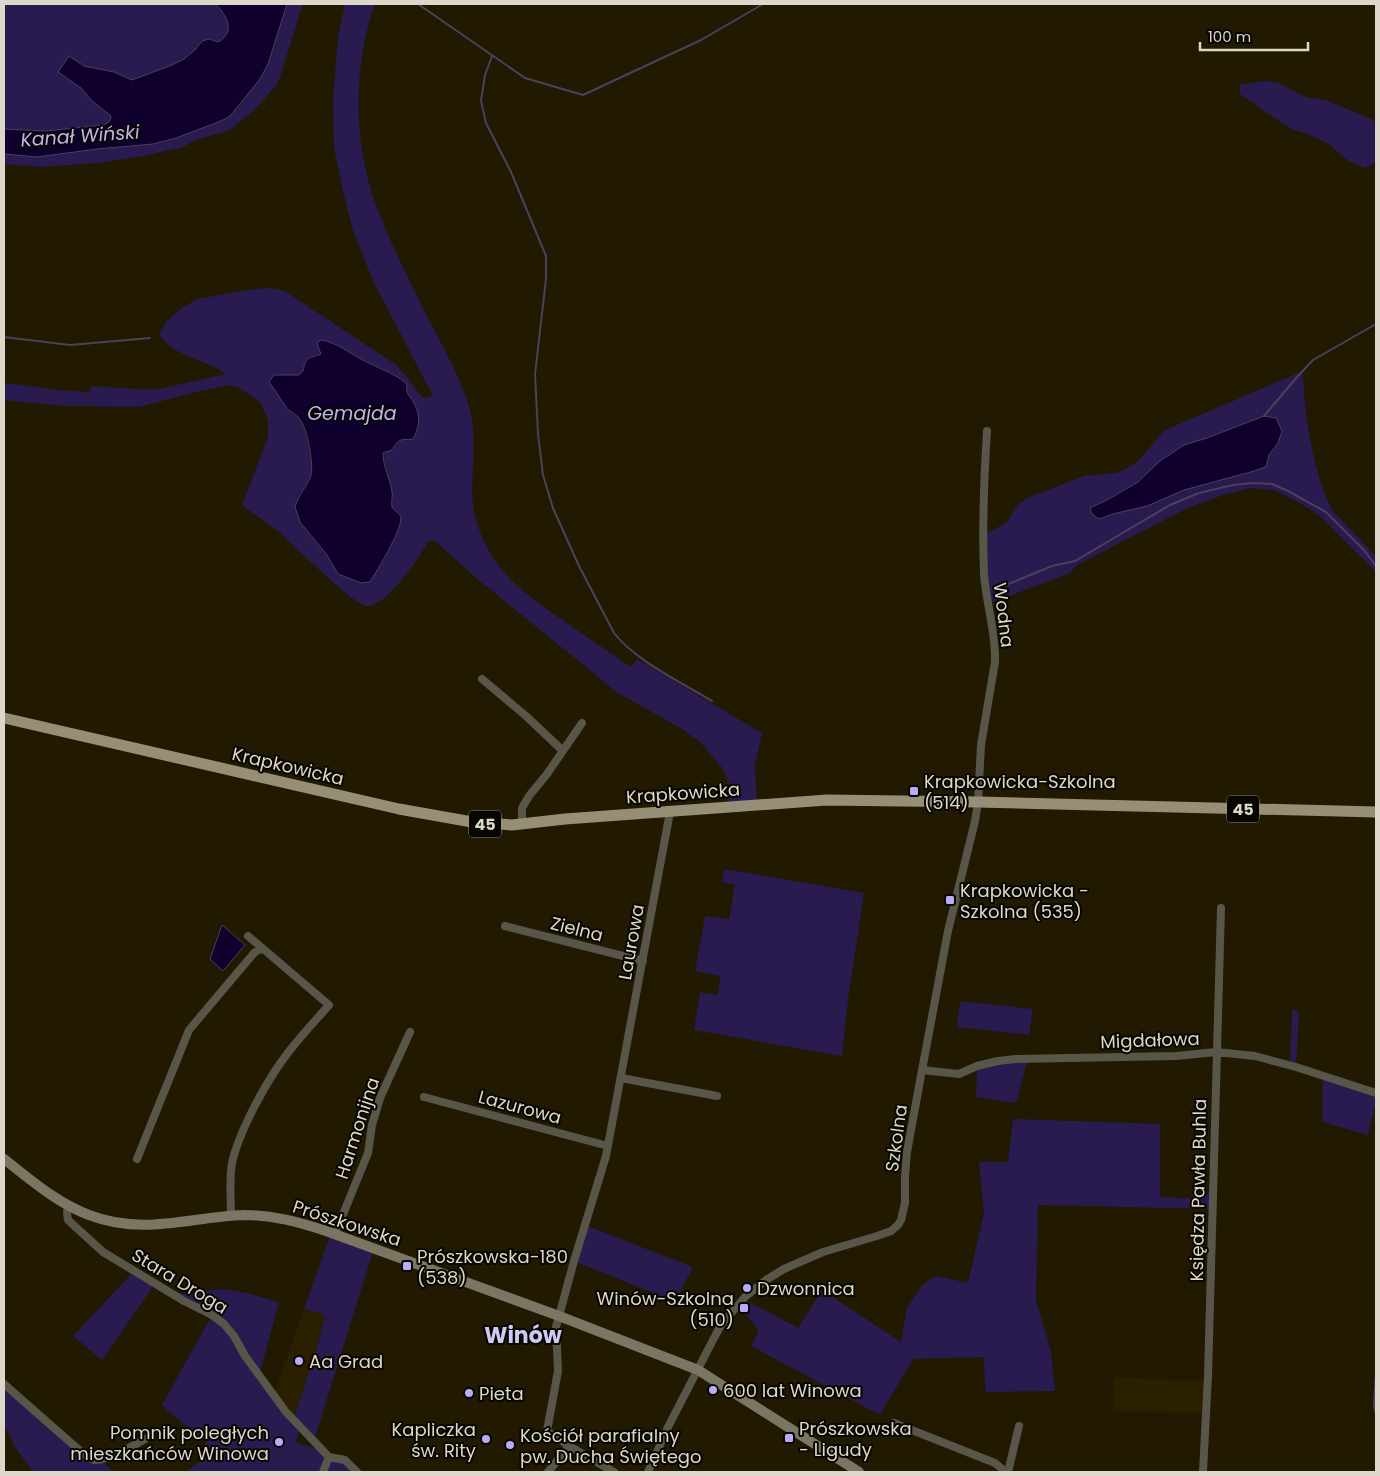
<svg xmlns="http://www.w3.org/2000/svg" width="1380" height="1476" font-family="Poppins,sans-serif">
<rect width="100%" height="100%" fill="#211a01"/>
<path fill="#2a2000" d="M304 1309 325 1315 317 1348 293 1420 273 1397Z
M1114 1378 1208 1381 1207 1413 1113 1411Z"/>
<path fill="#291a4f" fill-rule="evenodd" d="M4 4H216C226 16 237 31 218 42L209 39 202 41 195 50 184 59 172 65 132 80 114 72 84 66 69 56 58 72 81 88 92 101 111 116 110 122 104 125 46 131 4 129Z
M287 4H303L278 83 261 103 244 119 228 131 195 140 183 147 144 156 97 163 43 167 4 164V154L37 157 97 149 153 144 176 138 221 121 230 116 242 102 268 64Z
M345 4H375C353 66 353 140 375 202 390 243 410 282 429 320 443 347 459 375 468 403 479 436 470 472 473 506 475 520 481 536 488 549 506 584 543 606 574 628 593 641 612 654 631 667L637 659 762 733 755 765 757 805 727 808 729 784 723 769 700 742 682 729 618 693 475 577 434 540 428 542C420 557 385 609 366 606 353 604 293 545 279 532 267 523 254 514 242 505L268 437V421L261 403 238 387 230 385 201 391 139 407 64 406 4 400V383L58 390 89 392 91 386 154 390 226 374C207 359 172 357 159 334L166 322 180 309 197 299 241 291 268 288 283 290 398 366 423 398 433 396 373 281 353 231 342 187 334 148 333 100 338 36ZM332 342 362 360 391 373 407 384V394C417 406 421 419 416 434L399 441 390 451 383 453 393 498 392 505 393 509 396 511 338 574 327 555 300 522 298 497 309 480 312 472 311 461 307 440 302 424 299 418 287 409 275 389 287 375H300L303 371C305 356 308 359 321 354L318 347Z
M1265 81 1277 82 1306 97 1328 101 1376 121V162L1365 168 1347 160 1329 144 1305 133 1294 130 1279 121 1240 94V85Z
M1303 371C1304 413 1313 472 1332 510L1376 556V572L1320 516 1300 503 1274 490 1252 488 1226 494 1188 508 1077 565 1070 573 988 604 984 535 1006 523 1018 505 1027 498 1084 476 1117 473 1136 463 1165 430Z
M724 869 864 893 848 1000 842 1056 694 1030 700 992 718 995 720 976 695 971 705 916 729 919 735 885 722 882Z
M960 1001 1033 1009 1029 1035 957 1027Z
M1292 1009 1299 1012 1296 1067 1290 1065Z
M1028 1058 1016 1103 976 1097 977 1066Z
M1323 1076 1376 1093V1101L1368 1135 1322 1122Z
M1013 1119 1160 1124V1197L1201 1199 1213 1189 1212 1209 1038 1205 1036 1300 1051 1351 1055 1391 986 1392 983 1357 913 1359 880 1415 751 1346 759 1331 738 1305 744 1299 798 1328 822 1290 901 1342 907 1308 922 1285 936 1276 968 1283 984 1213 979 1162H1008Z
M585 1225 693 1267 675 1302 574 1261Z
M331 1233 374 1248 314 1441 300 1427 296 1442 323 1451 345 1460 357 1472H186L199 1462 207 1442 172 1415 162 1405 212 1315 173 1295C191 1292 210 1289 229 1290 246 1292 262 1297 279 1302L259 1376 293 1420 317 1348 325 1315 304 1309Z
M134 1271 155 1284 102 1360 73 1336Z
M8 1388 87 1457 100 1460 114 1472H33L15 1447 4 1425V1393Z"/>
<path fill="#0f002d" stroke="#4c405c" d="M216 4H287L268 64 260 79 230 116 221 121 176 138 153 144 97 149 37 157 4 154V129L46 131 104 125 110 121 111 116 92 101 81 88 58 72 69 56 84 66 114 72 132 80 172 65 184 59 195 50 202 41 209 39 218 42C237 31 226 16 216 4Z
M322 340C337 343 348 352 361 359 377 368 393 372 407 384 405 396 411 395 415 405 421 416 419 429 413 439 409 440 405 439 401 440 397 441 394 448 390 451L385 452 383 453C383 466 390 479 392 491 393 496 391 502 392 507 394 512 401 512 401 519 400 533 378 569 370 582L361 583 338 574 327 555 300 522 295 507C298 495 307 487 311 475 314 464 307 427 299 418 296 414 290 412 287 408 280 400 276 390 269 382L274 375H299L303 371C306 356 308 359 321 354L317 344 319 341Z
M1264 416 1276 418 1282 431 1278 443 1269 455 1266 467 1254 471 1184 490 1147 506 1113 514 1099 519 1092 514 1090 508 1107 500 1138 482 1160 461 1184 445 1207 438Z
M222 925 245 945 223 971 210 959Z"/>
<g fill="none" stroke-linecap="round" stroke-linejoin="round">
<path stroke="#4c405c" stroke-width="2" d="M418 4 525 78 583 95 701 40 763 4
M492 56 485 75 481 101 486 123 511 172 546 256V279L535 374 538 434 543 475 553 508 579 566 614 633C636 661 681 682 712 701
M4 337 70 345 150 338
M1264 416 1297 377 1313 360 1376 324
M994 590 1052 566 1075 561 1170 505 1199 493 1233 485 1252 483 1272 484 1288 491 1326 512 1364 550 1376 566
M1376 1373 1374 1405 1376 1415"/>
<path stroke="#585549" stroke-width="8" d="M482 679 526 716 562 750
M522 824V808L529 796 547 774 582 723
M505 926 643 961
M922 1070 959 1074 977 1066 998 1061 1016 1059 1176 1056 1216 1052 1255 1056 1296 1067 1376 1093
M621 1078 717 1096
M424 1097 608 1146
M137 1159 189 1030 254 953 258 950 263 949
M68 1206 67 1213 68 1220 103 1252 184 1301 212 1315 224 1324 234 1336 245 1356 286 1412 329 1457 345 1460 357 1472
M231 1216C231 1199 229 1180 232 1163 239 1131 267 1080 287 1054 300 1037 315 1021 329 1005L248 936
M335 1234 368 1153 372 1125 380 1098 410 1032
M4 1384 87 1457C89 1458 93 1460 95 1460 106 1461 135 1445 145 1439
M894 1423 995 1463 1006 1472
M323 1472 329 1457
M548 1472 569 1446
M614 1472 569 1446 547 1431 558 1371 556 1327 574 1261 606 1156 670 812
M648 1472 668 1427 713 1340 721 1325 745 1297 766 1280 784 1269 823 1252 877 1236 891 1231 898 1225 901 1220 905 1203V1177L907 1152 922 1070 948 931 975 821 978 802 981 745 995 662C996 632 986 603 984 574 982 526 984 478 987 431
M1008 1472 1019 1426
M1203 1472 1208 1376 1221 908"/>
<path stroke="#7b7663" stroke-width="10" d="M4 1159C31 1180 57 1203 89 1215 144 1236 189 1217 244 1215 273 1215 299 1222 326 1231L559 1316 698 1370 859 1472"/>
<path stroke="#968f76" stroke-width="11" d="M4 718 399 809 472 822 512 825 565 819 827 800 978 802 1376 812"/>
</g>
<g fill="#b9abf7" stroke="#080601" stroke-width="2">
<rect x="909" y="786" width="10" height="10" rx="2.5"/>
<rect x="945" y="895" width="10" height="10" rx="2.5"/>
<rect x="402" y="1261" width="10" height="10" rx="2.5"/>
<circle cx="747" cy="1288" r="5"/>
<rect x="739" y="1303" width="10" height="10" rx="2.5"/>
<circle cx="299" cy="1361" r="5"/>
<circle cx="713" cy="1390" r="5"/>
<circle cx="469" cy="1393" r="5"/>
<rect x="784" y="1433" width="10" height="10" rx="2.5"/>
<circle cx="486" cy="1439" r="5"/>
<circle cx="279" cy="1442" r="5"/>
<circle cx="510" cy="1445" r="5"/>
</g>
<g text-anchor="middle" dominant-baseline="central" stroke-width="4" stroke-linejoin="round" paint-order="stroke">
<g fill="#080601" stroke="#9c988c" stroke-width="1">
<rect x="1227" y="795.5" width="32" height="27" rx="4"/>
<rect x="469" y="810.5" width="32" height="27" rx="4"/>
</g>
<g font-size="16" font-weight="bold" fill="#dcd7c8">
<text x="1243" y="809">45</text>
<text x="485" y="824">45</text>
</g>
<g font-size="18" fill="#dcd7c8" stroke="#080601">
<text transform="translate(1004 615) rotate(83)">Wodna</text>
<text transform="translate(288 766) rotate(13)">Krapkowicka</text>
<text transform="translate(683 793) rotate(-4)">Krapkowicka</text>
<text transform="translate(577 929) rotate(14)">Zielna</text>
<text transform="translate(631 942) rotate(-80)">Laurowa</text>
<text transform="translate(1150 1040) rotate(-2)">Migdałowa</text>
<text transform="translate(520 1107) rotate(15)">Lazurowa</text>
<text transform="translate(357 1128) rotate(-72)">Harmonijna</text>
<text transform="translate(896 1138) rotate(-82)">Szkolna</text>
<text transform="translate(1198 1190) rotate(-89)">Księdza Pawła Buhla</text>
<text transform="translate(347 1223) rotate(18)">Prószkowska</text>
<text transform="translate(180 1281) rotate(31)">Stara Droga</text>
</g>
<g font-size="18" fill="#dcd7c8" stroke="#080601" text-anchor="start">
<text x="924" y="781">Krapkowicka-Szkolna<tspan x="924" dy="21">(514)</tspan></text>
<text x="960" y="890">Krapkowicka -<tspan x="960" dy="21">Szkolna (535)</tspan></text>
<text x="417" y="1256">Prószkowska-180<tspan x="417" dy="21">(538)</tspan></text>
<text x="757" y="1288">Dzwonnica</text>
<text x="734" y="1298" text-anchor="end">Winów-Szkolna<tspan x="734" dy="21">(510)</tspan></text>
<text x="309" y="1361">Aa Grad</text>
<text x="723" y="1390">600 lat Winowa</text>
<text x="479" y="1393">Pieta</text>
<text x="799" y="1428">Prószkowska<tspan x="799" dy="21">- Ligudy</tspan></text>
<text x="476" y="1429" text-anchor="end">Kapliczka<tspan x="476" dy="21">św. Rity</tspan></text>
<text x="269" y="1432" text-anchor="end">Pomnik poległych<tspan x="269" dy="21">mieszkańców Winowa</tspan></text>
<text x="520" y="1435">Kościół parafialny<tspan x="520" dy="21">pw. Ducha Świętego</tspan></text>
</g>
<g font-size="19" font-style="italic" fill="#bfb4f2" stroke="#080601">
<text transform="translate(80 136) rotate(-4)">Kanał Wiński</text>
<text x="352" y="413">Gemajda</text>
</g>
<g font-size="22" font-weight="bold" fill="#d0c9f5" stroke="#080601">
<text x="523" y="1335">Winów</text>
</g>
</g>
<rect width="1380" height="1476" fill="none" stroke="#dcd7c8" stroke-width="10"/>
<path d="M1200 42v8h108v-8" fill="none" stroke="#dcd7c8" stroke-width="2.5"/>
<text x="1208" y="42" font-size="15" fill="#dcd7c8" stroke="#080601" stroke-width="4" paint-order="stroke">100 m</text>
</svg>
